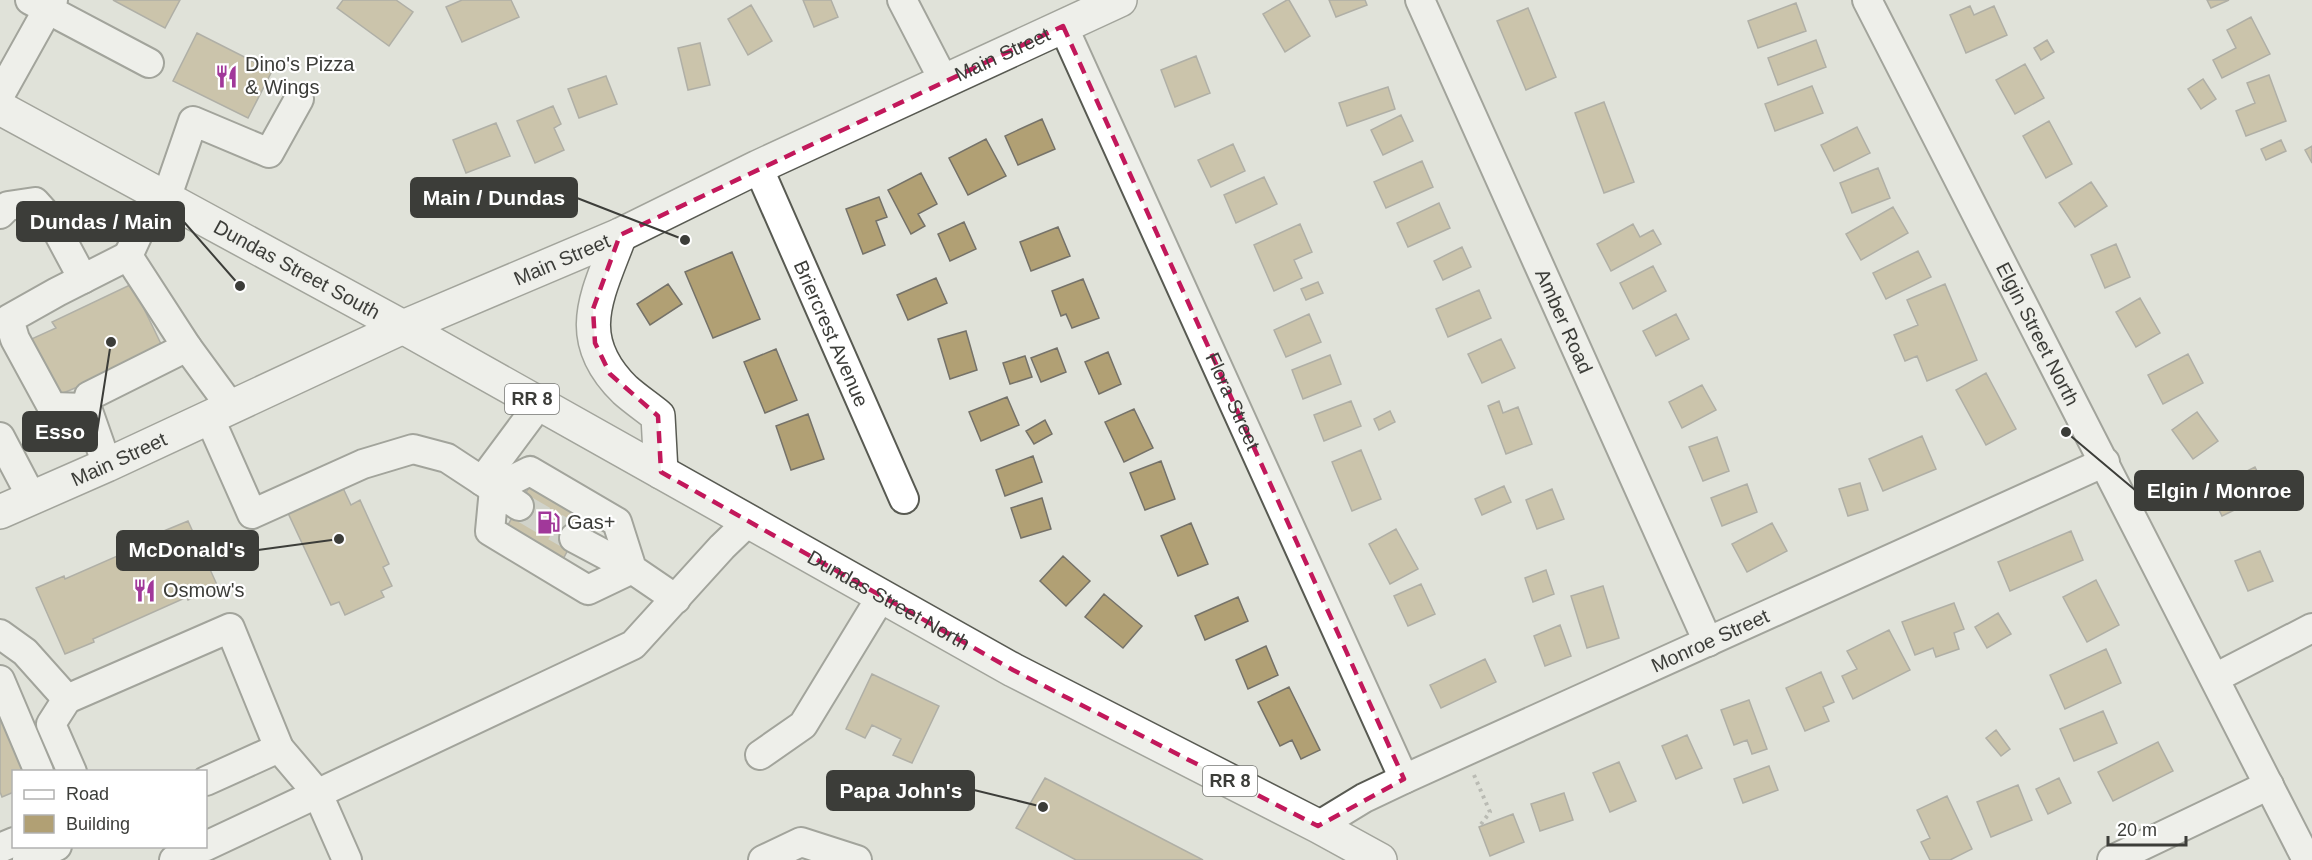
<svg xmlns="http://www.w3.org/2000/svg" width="2312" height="860" font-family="Helvetica,sans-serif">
<rect width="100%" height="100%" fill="#e0e2d9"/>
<path fill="#b1a074" stroke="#757269" stroke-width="1.5" d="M113 0H180L165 28Z
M343 0H396L413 12 389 46 337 8Z
M462 0H511L519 17 462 42 446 7Z
M803 0H831L838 17 814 27Z
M1287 0H1289L1310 36 1285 52 1263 14Z
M1329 0H1365L1367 5 1336 17Z
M2207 0H2229L2211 8Z
M1796 3 1806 31 1758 48 1748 21Z
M751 5 772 41 748 55 728 19Z
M1970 6 1974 15 1994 6 2007 35 1966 53 1950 15Z
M1528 8 1556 77 1526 90 1497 21Z
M2251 17 2270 54 2222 78 2213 60 2236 48 2227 30Z
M197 33 272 71 248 118 173 81Z
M1816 40 1826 67 1778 85 1768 58Z
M2047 40 2054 52 2041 60 2034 48Z
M700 43 710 85 688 90 678 48Z
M1196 56 1210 93 1175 107 1161 70Z
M2025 64 2044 98 2015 114 1996 80Z
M2269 75 2286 121 2246 136 2236 111 2255 103 2247 83Z
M606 76 617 104 579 118 568 89Z
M2203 79 2216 99 2201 109 2188 89Z
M1812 86 1823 113 1775 131 1765 104Z
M1388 87 1395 109 1347 126 1339 103Z
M1604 102 1634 182 1604 193 1575 113Z
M553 106 561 124 554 128 564 150 535 163 517 121Z
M1401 115 1413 141 1383 155 1371 130Z
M1042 119 1055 149 1018 165 1005 136Z
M2049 121 2072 164 2046 178 2023 136Z
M496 123 510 156 466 173 453 140Z
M1857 127 1870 153 1834 171 1821 145Z
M986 139 1006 176 968 195 949 158Z
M2281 140 2286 151 2266 160 2261 149Z
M1233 144 1245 171 1211 187 1198 160Z
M2312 146V163L2305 150Z
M1422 161 1433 187 1386 208 1374 182Z
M1878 168 1890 198 1852 213 1840 183Z
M921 173 937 204 918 214 925 226 911 234 888 190Z
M1264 177 1277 204 1236 223 1224 195Z
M2091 182 2107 206 2075 227 2059 203Z
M879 197 887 217 876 221 885 245 863 254 846 209Z
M1439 203 1450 228 1408 247 1397 223Z
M1893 207 1908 233 1861 260 1846 234Z
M964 222 976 249 950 261 938 234Z
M1300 224 1312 252 1294 260 1302 278 1274 291 1254 245Z
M1633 224 1640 237 1653 230 1661 244 1611 271 1597 244Z
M1058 227 1070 256 1031 271 1020 242Z
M2116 244 2130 277 2105 288 2091 255Z
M1462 247 1471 267 1443 280 1434 261Z
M1918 251 1931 277 1886 299 1873 273Z
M732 252 760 319 713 338 685 272Z
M1653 266 1666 291 1633 309 1620 283Z
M936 278 947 303 908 320 897 295Z
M1083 279 1099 318 1072 328 1066 314 1061 316 1052 291Z
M1318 282 1323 293 1306 300 1301 289Z
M132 284 164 350 54 397 27 341 56 328 52 322Z
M668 284 682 304 650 325 637 304Z
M1945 284 1977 360 1927 381 1917 356 1905 361 1894 335 1918 325 1907 300Z
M1479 290 1491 318 1448 337 1436 309Z
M2140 298 2160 333 2136 347 2116 312Z
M1309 314 1321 342 1286 357 1274 330Z
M1676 314 1689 339 1656 356 1643 331Z
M966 331 977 370 950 379 938 339Z
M1501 339 1515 368 1482 383 1468 354Z
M1057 348 1066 372 1041 382 1031 358Z
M776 349 797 400 765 413 744 362Z
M1108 352 1121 384 1099 394 1085 362Z
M2188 354 2203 383 2163 404 2148 375Z
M1330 355 1341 384 1303 399 1292 370Z
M1025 356 1032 377 1010 384 1003 363Z
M1986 373 2016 429 1986 445 1956 390Z
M1702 385 1716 410 1682 428 1669 402Z
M1007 397 1019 425 981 441 969 412Z
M1351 401 1361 426 1324 441 1314 415Z
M1499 401 1503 413 1518 407 1532 444 1506 454 1488 406Z
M1134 409 1153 448 1124 462 1105 422Z
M1390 411 1395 422 1379 430 1374 419Z
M2197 412 2218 441 2193 459 2172 430Z
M808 414 824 459 791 470 776 426Z
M1045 420 1052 434 1034 444 1026 431Z
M1922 436 1936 469 1883 491 1869 459Z
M1717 437 1729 471 1703 481 1689 447Z
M1361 450 1381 499 1352 511 1332 462Z
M1033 456 1042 482 1005 496 996 470Z
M1161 461 1175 499 1145 510 1130 473Z
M2255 467 2268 494 2222 516 2209 490Z
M532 482 588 512 561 563 504 532Z
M1860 483 1868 510 1848 516 1839 489Z
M1747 484 1757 512 1722 526 1711 498Z
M1504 486 1511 502 1482 515 1475 499Z
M343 488 351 505 360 500 389 564 383 567 392 586 381 591 384 597 345 615 339 602 331 605 288 513Z
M1552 489 1564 519 1537 529 1526 500Z
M1042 498 1051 529 1021 538 1011 508Z
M188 521 218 587 188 600 187 597 93 639 94 642 65 654 36 588 64 576 65 579 161 537 159 533Z
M1191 523 1208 564 1178 576 1161 536Z
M1772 523 1787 551 1747 572 1732 544Z
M1396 529 1418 569 1390 584 1369 544Z
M2071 531 2083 560 2010 591 1998 562Z
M2260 551 2273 581 2248 591 2235 561Z
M1063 556 1090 581 1066 606 1040 581Z
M1546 570 1554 594 1533 602 1525 578Z
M2096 580 2119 625 2087 642 2063 597Z
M1421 584 1435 614 1408 626 1394 596Z
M1603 586 1619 638 1587 648 1571 596Z
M1104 594 1142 626 1123 648 1085 617Z
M1238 597 1248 621 1205 640 1195 616Z
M1954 603 1964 629 1954 633 1959 649 1936 657 1933 648 1915 655 1902 622Z
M1998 613 2011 634 1987 648 1975 627Z
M1560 625 1571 656 1545 666 1534 636Z
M1889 630 1910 670 1853 699 1842 676 1857 669 1847 651Z
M1266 646 1278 675 1248 689 1236 660Z
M2106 649 2121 683 2065 709 2050 675Z
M1485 659 1496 682 1441 708 1430 685Z
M1821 672 1834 702 1823 707 1829 721 1805 731 1786 688Z
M872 674 939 706 912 763 893 755 901 739 872 725 865 738 846 729Z
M1289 687 1320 750 1301 759 1292 740 1280 746 1258 702Z
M1749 700 1767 749 1752 754 1747 740 1734 745 1721 710Z
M2103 711 2117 743 2074 761 2060 729Z
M0 717 3 723 6 722 12 734 8 736 24 772H14V792L2 797 0 792Z
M1996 730 2010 749 2001 756 1986 738Z
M1687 735 1702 768 1676 779 1662 746Z
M2158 742 2173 771 2113 801 2098 772Z
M1619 762 1636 801 1610 812 1593 773Z
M1769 766 1778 790 1743 803 1734 779Z
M1045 778 1203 860H1076L1016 828Z
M2059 778 2071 803 2048 814 2036 789Z
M2018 785 2032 820 1991 837 1977 802Z
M1564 793 1573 820 1540 831 1531 804Z
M1947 796 1972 849 1950 860H1930L1921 842 1930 838 1917 810Z
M1513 814 1524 842 1490 856 1479 827Z"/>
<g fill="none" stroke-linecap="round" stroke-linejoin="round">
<path stroke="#bfc1b9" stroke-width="28" stroke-dasharray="28 14" stroke-linecap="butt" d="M519 506 574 538"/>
<defs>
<g id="minor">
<path d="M30 0 149 63"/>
<path d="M902 0 944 81"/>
<path id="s1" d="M1420 0 1708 642"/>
<path id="s2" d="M1867 0 2307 860"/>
<path id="s3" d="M1063 26 1404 779"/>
<path d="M0 95 53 0"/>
<path id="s4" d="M758 167 904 499"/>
<path d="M157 193 128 256 187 347 231 407"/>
<path d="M166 199 193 121 269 153 299 99"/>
<path d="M0 214 8 206 35 202 52 221 83 279"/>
<path d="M87 408 52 407 15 339 9 319 57 292 128 256"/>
<path d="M209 417 252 514 363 464 413 449 447 458 482 481 540 403"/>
<path d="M0 437 32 498"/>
<path d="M107 465 87 408 89 396 187 347"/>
<path d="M482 481 494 489 530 471 617 522 632 569 676 599"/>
<path d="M519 506 494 489 490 531 588 590 632 569"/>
<path d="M574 538 632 569"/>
<path d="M0 634 25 652 67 699 230 628 279 748 318 794 347 860"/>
<path d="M2215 678 2312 628"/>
<path d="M0 680 39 772"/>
<path d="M67 699 51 724 72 772"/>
<path d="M760 755 803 725 881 597"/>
<path d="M206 781 279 748"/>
<path id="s5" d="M1318 826 1364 798 1404 779 2105 462"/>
<path d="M206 846 633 645 722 547 749 521"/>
<path d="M0 848 14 842"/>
<path d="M27 860 57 846"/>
<path d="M174 860 204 846"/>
<path d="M763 860 801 842 857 860"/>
<path d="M2112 860 2269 785"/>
</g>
<g id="major">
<path id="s6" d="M0 108 403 327 1013 670 1318 826 1380 860"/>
<path d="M620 235C598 295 571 337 625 390 635 399 647 407 658 416L661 472"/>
<path id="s7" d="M0 512 107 465 403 327 620 235 758 167 1120 0"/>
</g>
</defs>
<use href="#minor" stroke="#585a52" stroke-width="32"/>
<use href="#major" stroke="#585a52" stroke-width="36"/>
<path stroke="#8c8d87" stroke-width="4" stroke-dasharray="3 4.5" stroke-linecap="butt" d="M1474 775 1490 812 1479 827"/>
<use href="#minor" stroke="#fff" stroke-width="28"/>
<use href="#major" stroke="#fff" stroke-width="33"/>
</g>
<path d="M0 0H2312V860H0ZM1063 26 1404 779 1318 826 1013 670 661 472 658 416 610 374 595 343 593 309 620 235Z" fill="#e0e2d9" fill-opacity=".55" fill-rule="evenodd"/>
<path fill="none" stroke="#c2185b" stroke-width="4.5" stroke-dasharray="12 8" stroke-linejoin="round" d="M1063 26 1404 779 1318 826 1013 670 661 472 658 416 610 374 595 343 593 309 620 235Z"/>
<defs>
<symbol id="restaurant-bare" viewBox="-9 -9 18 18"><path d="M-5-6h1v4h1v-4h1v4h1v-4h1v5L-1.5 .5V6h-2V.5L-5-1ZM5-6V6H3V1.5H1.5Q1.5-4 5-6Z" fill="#a1389a" stroke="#fff" stroke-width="2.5" paint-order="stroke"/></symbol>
<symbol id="fuel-bare" viewBox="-9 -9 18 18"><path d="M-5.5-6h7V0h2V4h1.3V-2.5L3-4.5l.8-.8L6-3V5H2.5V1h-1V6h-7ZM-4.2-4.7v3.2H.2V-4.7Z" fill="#a1389a" stroke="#fff" stroke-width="2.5" paint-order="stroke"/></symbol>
</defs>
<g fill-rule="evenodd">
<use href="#restaurant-bare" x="210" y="60" width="33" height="33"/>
<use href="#fuel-bare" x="532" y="506" width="33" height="33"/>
<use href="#restaurant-bare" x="128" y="574" width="33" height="33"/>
</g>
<g text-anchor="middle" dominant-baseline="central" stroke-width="4.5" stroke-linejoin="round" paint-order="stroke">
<g fill="#fff" stroke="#767774" stroke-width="1.5">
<rect x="505" y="384" width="54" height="30" rx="4.5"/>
<rect x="1203" y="766" width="54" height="30" rx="4.5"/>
</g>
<g font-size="18" font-weight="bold" fill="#3c3d39">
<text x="532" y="399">RR 8</text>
<text x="1230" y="781">RR 8</text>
</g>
<g font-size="20" fill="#3c3d39" stroke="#fff">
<text stroke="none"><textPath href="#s7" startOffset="1102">Main Street</textPath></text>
<text stroke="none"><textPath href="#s7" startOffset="616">Main Street</textPath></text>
<text stroke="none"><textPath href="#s6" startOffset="338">Dundas Street South</textPath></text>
<text stroke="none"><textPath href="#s1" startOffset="352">Amber Road</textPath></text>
<text stroke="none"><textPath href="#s4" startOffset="182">Briercrest Avenue</textPath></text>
<text stroke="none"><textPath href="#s2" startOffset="375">Elgin Street North</textPath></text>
<text stroke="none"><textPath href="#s3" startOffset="412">Flora Street</textPath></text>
<text stroke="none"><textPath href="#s7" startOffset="130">Main Street</textPath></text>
<text stroke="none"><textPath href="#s6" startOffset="1016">Dundas Street North</textPath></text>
<text stroke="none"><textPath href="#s5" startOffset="434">Monroe Street</textPath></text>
</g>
<g font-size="20" fill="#3c3d39" stroke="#fff" text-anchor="start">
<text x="245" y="64">Dino's Pizza<tspan x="245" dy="23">&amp; Wings</tspan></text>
<text x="567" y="522">Gas+</text>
<text x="163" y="590">Osmow's</text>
</g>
</g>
<path fill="none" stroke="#3c3d39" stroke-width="2" d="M685 240L577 198M240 286L184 222M111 342L97 432M2066 432L2135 490M339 539L258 550M1043 807L974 790"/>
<g fill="#3c3d39" stroke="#fff" stroke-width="2">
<circle cx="685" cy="240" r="6"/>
<circle cx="240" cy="286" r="6"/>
<circle cx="111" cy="342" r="6"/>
<circle cx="2066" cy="432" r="6"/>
<circle cx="339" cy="539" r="6"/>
<circle cx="1043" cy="807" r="6"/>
</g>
<g fill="#3c3d39" stroke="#3c3d39" stroke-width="2">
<rect x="411" y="178" width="166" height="39" rx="6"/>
<rect x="17" y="202" width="167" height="39" rx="6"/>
<rect x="23" y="412" width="74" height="39" rx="6"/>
<rect x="2135" y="471" width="168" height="39" rx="6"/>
<rect x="117" y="531" width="141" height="39" rx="6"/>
<rect x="827" y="771" width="147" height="39" rx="6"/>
</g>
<g font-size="21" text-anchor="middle" font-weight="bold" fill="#fff">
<text x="494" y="205">Main / Dundas</text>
<text x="101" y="229">Dundas / Main</text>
<text x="60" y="439">Esso</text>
<text x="2219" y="498">Elgin / Monroe</text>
<text x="187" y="557">McDonald's</text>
<text x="901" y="798">Papa John's</text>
</g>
<rect x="12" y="770" width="195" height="78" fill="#ffffff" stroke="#b1b1b0" stroke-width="1.5"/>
<rect x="24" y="790" width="30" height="9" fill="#ffffff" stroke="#b1b1b0" stroke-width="1.5"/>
<text x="66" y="800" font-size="18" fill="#3c3d39">Road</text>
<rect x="24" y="815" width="30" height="18" fill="#b1a074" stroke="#b1b1b0" stroke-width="1.5"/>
<text x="66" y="830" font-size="18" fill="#3c3d39">Building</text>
<path d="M2108 836v9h78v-9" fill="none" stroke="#3c3d39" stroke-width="3"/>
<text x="2117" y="836" font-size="18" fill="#3c3d39" stroke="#ffffff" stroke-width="4.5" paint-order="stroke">20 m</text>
</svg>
